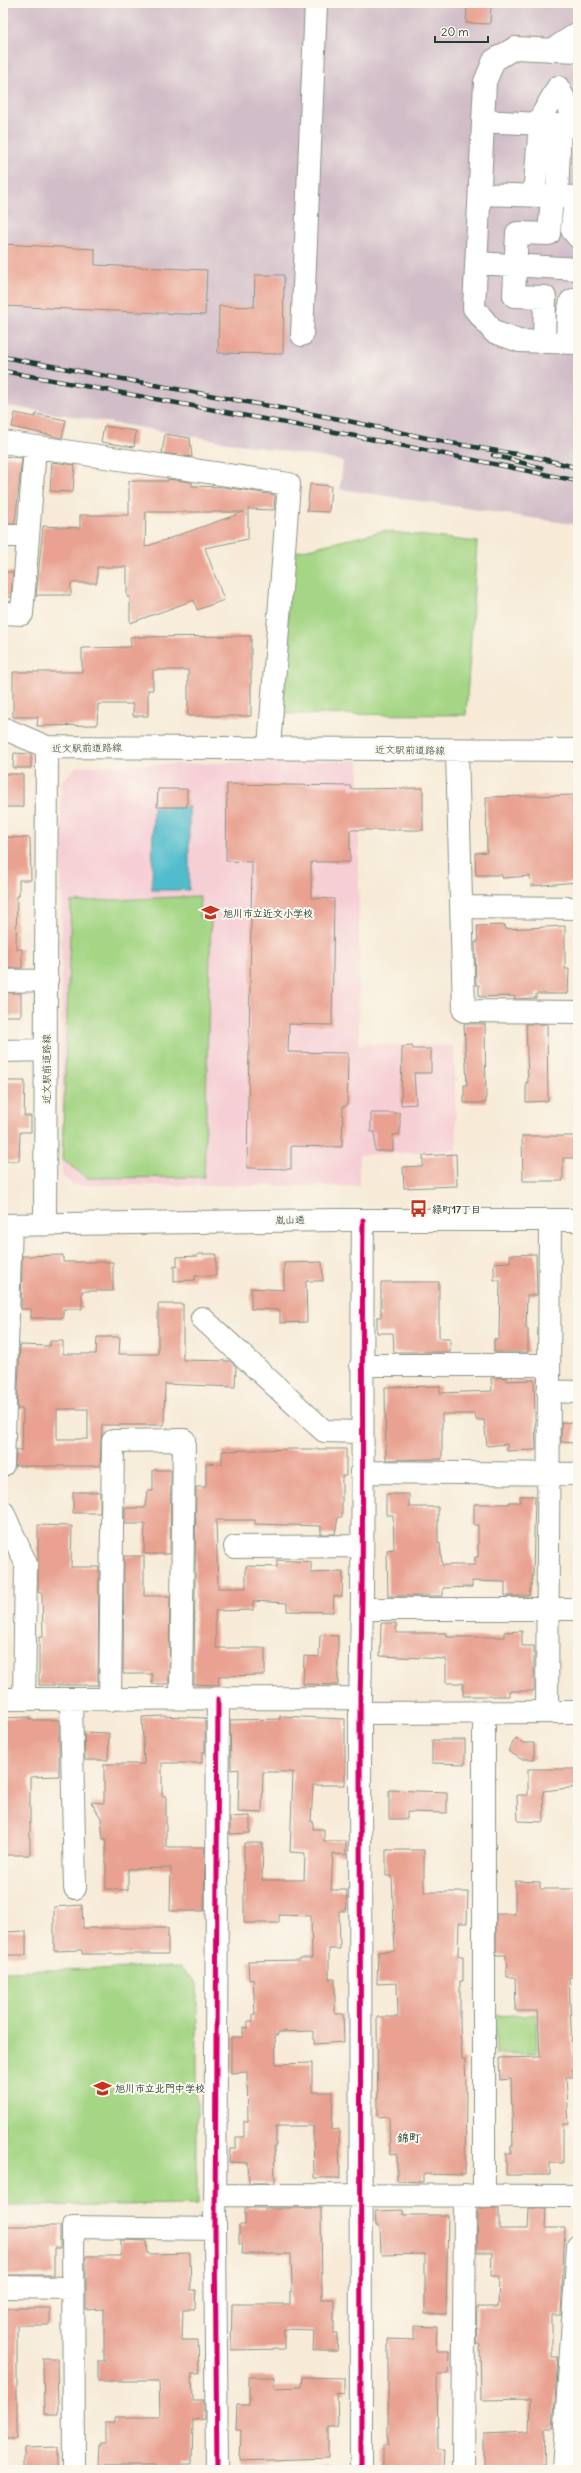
<svg xmlns="http://www.w3.org/2000/svg" width="581" height="2473" font-family="Delius,'Klee One',sans-serif">
<rect width="100%" height="100%" fill="#fbf7ec"/>
<filter id="ink" filterUnits="userSpaceOnUse"><feTurbulence type="fractalNoise" baseFrequency=".025" numOctaves="2"/><feDisplacementMap in="SourceGraphic" scale="8" xChannelSelector="R" yChannelSelector="G"/><feConvolveMatrix kernelMatrix="1 2 1 2 8 2 1 2 1" color-interpolation-filters="sRGB"/></filter>
<filter id="wash" filterUnits="userSpaceOnUse"><feTurbulence type="fractalNoise" baseFrequency=".012" numOctaves="4" result="noise"/><feDisplacementMap in="SourceGraphic" scale="16" xChannelSelector="R" yChannelSelector="G"/><feGaussianBlur stdDeviation="0.9" result="paint"/><feColorMatrix in="noise" values="0 0 0 0 0 0 0 0 0 0 0 0 0 0 0 0 0 1.4 0 .05"/><feComposite in="paint" operator="in"/></filter>
<g filter="url(#wash)">
<rect width="100%" height="100%" fill="#f7ebd8"/>
<path fill="#f6cfd5" d="M359 760V1044L454 1046 457 1150 359 1155V1186L73 1185 62 1176 61 781 78 766Z"/>
<path fill="#d1bdc8" d="M3 3H578V525L340 489 343 461 3 405Z"/>
<path fill="#a5d685" stroke="#628a5c" d="M383 531 477 542 466 715 283 714 291 553Z
M200 896 199 917 211 915 204 1177 87 1178 62 1159 71 902Z
M180 1967 197 1983V2204L3 2206V1971Z
M536 2014 537 2053 496 2055 494 2016Z
M227 2466 345 2467V2470H227Z"/>
<path fill="#51bdcc" stroke="#387d80" d="M153 807H189V890H152Z"/>
<g id="blocks">
<path fill="#e9a291" fill-rule="evenodd" d="M467 3H491L490 24 466 23Z
M3 244 95 249V265L207 270 205 315 3 306Z
M255 275H284L283 354 218 353 219 306 254 307Z
M15 413 35 417 36 414 66 420 62 438 12 427Z
M104 426 136 431 134 447 101 442Z
M165 434 190 438 192 457 162 453Z
M3 456 22 458 15 524H3Z
M52 462 75 465 73 492 50 491Z
M168 479 192 482V486L224 487 275 495 274 510 248 509V539L205 548 224 600 197 610 194 600 130 623V597H127V567H97V583H71V595H38L36 597 43 526 80 528V515H129V481H168ZM146 512H244L145 547Z
M310 484 331 486 329 512 307 511Z
M3 572H13L11 597H3Z
M251 636V716H188V670H153V690H148V716H133V704H98L97 725 37 726 38 717H13V672H82V648L131 647 130 637Z
M14 753 31 754V768H13Z
M3 774H23V807H3Z
M227 784 351 786V789L423 788V830H350V862H311V898L334 899 332 1025 289 1024 288 1052 348 1053 347 1106H343L342 1147 291 1146V1169L247 1168 252 862 226 861Z
M158 789H187V807H157Z
M578 795V882L531 886 530 876 502 878V875H476L475 853 487 852 486 797Z
M3 837 30 838 31 880H19V896H17L16 949H22V968H3Z
M505 925V929L565 926V969H569L568 994H536V998L515 999 514 996 479 997V985H476L475 942H478L477 926Z
M3 993H21V1016H3Z
M464 1024H485L486 1103H464V1085H467Z
M526 1024H547L548 1101 526 1102V1082H528Z
M412 1046 413 1049H431V1073H414L416 1104 401 1105 402 1047Z
M3 1081H25L24 1116H31V1132H20L19 1161H3Z
M371 1113H400V1134L393 1135V1151H375V1132H371Z
M522 1136H578V1158H563V1181H523Z
M456 1154 457 1186 404 1188 403 1167 423 1166V1156Z
M198 1254H216V1276H195V1280L174 1281V1266L177 1267V1257L198 1256Z
M536 1254 537 1295H527L526 1329H528V1352H494V1339H499L500 1280H494V1263L510 1262V1255Z
M63 1255V1262H113V1291H82V1309H63V1318H31V1309H21L22 1256Z
M322 1262 323 1281H306L307 1322 280 1323V1310L251 1309V1288L284 1290V1263Z
M381 1282H439V1338H450V1352H394L393 1333H377V1317H381Z
M158 1304H183V1360L230 1361 236 1366 235 1387 165 1384 164 1425H102L100 1466H15L16 1450H22L23 1409H17L20 1345 50 1346V1341H63V1354H96L97 1337H120L119 1354H158ZM57 1409H88V1439H57Z
M491 1378H506V1381L534 1380 536 1450 507 1451V1444L487 1446 484 1420H476L475 1414H442V1459L386 1460 385 1387 440 1386V1393L492 1391Z
M561 1422 575 1423 574 1443 561 1442Z
M292 1449H346V1476H342V1517H338L335 1534H321V1526L255 1524V1520H216L218 1588H246V1566L277 1567V1560L311 1562V1573L343 1572 342 1596H334L333 1612 287 1611V1603L253 1601V1610L215 1611 216 1648H265V1675L218 1676 219 1685 194 1684 196 1487H206V1463L222 1464V1451Z
M153 1470H171L170 1554H144L145 1524H125V1508H145L147 1491H153Z
M73 1492H100V1513H73Z
M386 1494H409V1507H438V1544L440 1543 442 1565H475V1557H478V1525H474V1504H509V1502H520V1496H535L533 1575 529 1596H505V1582L472 1581V1587L443 1588V1596H388L387 1550 394 1549 393 1515H386Z
M38 1525 72 1526 71 1567H99L98 1685H39V1637H43L42 1594 38 1592Z
M124 1556H144V1596H170L169 1684H152V1674H123Z
M381 1623H396V1633H447V1637H504V1632L522 1631V1646H534V1691H509V1696H463V1683H446V1659L380 1656Z
M320 1635 338 1636V1685L303 1684 304 1656 319 1657Z
M163 1716 205 1718V1752H202V1763H162V1796H166V1847H205L204 1911H170L171 1868 128 1869V1890L106 1889V1839H103L101 1818 91 1802 104 1803V1764H144L142 1717Z
M280 1716 345 1719V1785H313L311 1822H313V1829H324V1841H346V1855L333 1854 331 1890H347L346 1911H339L340 1949H329V1979H335V2014H343L344 2042 314 2044V2031L278 2032V2035H275L276 2064 312 2063V2092H333L332 2130 339 2129 340 2178H314L313 2126H276V2146H274L275 2183H249L248 2163 229 2162 230 2149H236V2137H244V2121H248L247 2072 231 2073V2037H243V2027L248 2028V2021H253V2014H255L253 1979 249 1980 248 1961 300 1960V1958H312L311 1916 279 1915V1923H244V1843H263L262 1880H304L305 1853 290 1852 293 1772H263L262 1813 238 1812 239 1769 231 1770 230 1720 280 1719Z
M30 1717V1720H59V1776L30 1777V1855H3V1718Z
M84 1732 109 1733 108 1760H85Z
M516 1738 523 1743H534V1759H521L508 1751Z
M432 1740H465V1764L432 1763Z
M528 1769H578V1787L543 1791 544 1822 518 1821 517 1795H528Z
M389 1790 447 1792V1813L407 1812V1819H389Z
M250 1816V1833L230 1834V1817Z
M386 1850H424V1892H468L467 1923H459L458 1956H463V1981H460V2025L462 2059H465L466 2085 465 2175 423 2174V2182L397 2181V2154L390 2155 389 2116 378 2117 377 2017H398L397 1983 377 1984 378 1952 395 1951 392 1876H386Z
M515 1881 540 1882V1889H578L577 1977H569L573 2077H566L569 2124H563V2163H550V2175H506V2153H511V2146H513L511 2079 500 2080 499 2058 540 2057 538 2011H516L515 1977H507L506 1955H496V1914H515Z
M82 1905 83 1928H168V1954H82V1950L54 1951V1907Z
M26 1931V1955H3V1932Z
M245 2208H321L322 2299H334V2334H338L337 2351H313L314 2330 284 2329V2349L231 2350 232 2304H290V2291H292L291 2254H242L243 2244H239V2225H245Z
M478 2208H499V2229H528L529 2208H546L545 2228H565L561 2315H552V2357H558L553 2428H545L544 2470 484 2469V2434L529 2432 530 2399 481 2400 480 2344H476L477 2307H498L499 2276H491L492 2252H477Z
M404 2210V2215H448L446 2314H425V2254L381 2255 380 2226H376L375 2211Z
M3 2226H60V2248H54V2275H3Z
M121 2240 147 2241 148 2254 190 2253 191 2290H196L195 2309H183L182 2340H198L199 2373H192L193 2400H204V2419L193 2420 192 2464H183V2470H155V2466H98L99 2443H105V2422H115V2417H160L159 2381H98V2361H104V2309L86 2310V2256H121Z
M3 2308H50V2325H17V2439H3Z
M414 2326 437 2327 436 2351H449L448 2374H437L438 2451H444L443 2469 383 2470V2445H388V2339L414 2340Z
M43 2358H57L58 2414H44Z
M249 2377H274V2388L301 2387 302 2377 344 2378V2394L337 2393 338 2428H328V2458L240 2461 241 2430H236L237 2405H249Z
M58 2447V2470H24V2448Z"/>
</g>
</g>
<g filter="url(#ink)">
<use href="#blocks" fill-opacity="0" stroke="#8b9486" stroke-width="1"/>
<g fill="none" stroke-linecap="round" stroke-linejoin="round">
<defs>
<path id="minor" d="M552 50 578 33
M578 51 515 48 494 60 485 82 474 308 494 332 519 341 578 343
M483 121 578 126
M537 124 558 87 578 125
M480 194 578 197
M534 196 540 124
M557 197 560 125
M575 197 572 230 578 237
M476 263 578 269
M302 335 316 3
M544 342 545 297 514 296 517 233 549 234 552 196
M567 343 568 313 571 301 578 298
M3 442 289 484 269 747
M3 536H28
M3 613 22 614 35 447
M3 728 47 747 578 750
M457 751 464 1011 578 1012
M461 907 578 908
M3 981 47 980
M3 1051 45 1050
M3 1225 334 1220H578
M45 1225 47 747
M202 1318 324 1431 361 1432
M361 1365H548
M548 1391 578 1392
M3 1465 11 1225
M361 1472 578 1474
M3 1512 26 1564 24 1699
M235 1547 361 1546
M363 1609H578
M3 1699 360 1698
M71 1699 75 1888
M110 1700 113 1441 184 1440 181 1698
M547 1712 550 1220
M360 1713 578 1712
M484 1713V2196
M215 2195 578 2196
M3 2287 73 2288
M74 2470 73 2227 215 2229
M217 2470 215 2229 218 1699
M361 2470 360 1698C365 1539 361 1379 363 1220
M463 2470 465 2195
M563 2470 578 2246"/>
</defs>
<use href="#minor" stroke="#8b9486" stroke-width="24"/>
<use href="#minor" stroke="#fff" stroke-width="22"/>
<defs>
<path id="rail" d="M3 357 339 419 445 442 539 458 578 468
M3 371 340 433 578 481
M493 455 542 468"/>
</defs>
<use href="#rail" stroke="#1f3d34" stroke-width="4.5"/>
<use href="#rail" stroke="#fbf7ec" stroke-width="3" stroke-dasharray="9" stroke-linecap="butt"/>
<defs>
<path id="cycleway" d="M217 2470 215 2229 218 1699
M361 2470 360 1698C365 1539 361 1379 363 1220"/>
</defs>
<use href="#cycleway" stroke="#fbf7ec" stroke-width="8"/>
<use href="#cycleway" stroke="#d6006c" stroke-width="5"/>
</g>
</g>
<defs>
<symbol id="school-bare" viewBox="-9 -9 18 18"><path d="M0-5L7-2L0 1L-7-2ZM-4 1L0 2.5L4 1V4Q0 6-4 4Z" fill="#c8321e" stroke="#fbf7ec" stroke-width="2.5" paint-order="stroke"/></symbol>
<symbol id="bus-bare" viewBox="-9 -9 18 18"><path d="M-5-6H5V4H4V6H2V4H-2V6H-4V4H-5ZM-3.5-4V0h7V-4ZM-3.5 1.2v1.5H-2V1.2ZM2 1.2v1.5H3.5V1.2Z" fill="#c8321e" stroke="#fbf7ec" stroke-width="2.5" paint-order="stroke"/></symbol>
</defs>
<g fill-rule="evenodd">
<use href="#school-bare" x="198" y="900" width="25" height="25"/>
<use href="#bus-bare" x="406" y="1196" width="25" height="25"/>
<use href="#school-bare" x="90" y="2076" width="25" height="25"/>
</g>
<g text-anchor="middle" dominant-baseline="central" stroke-width="4" stroke-linejoin="round" paint-order="stroke">
<g font-size="10" fill="#1f3d34" stroke="#fbf7ec">
<text transform="translate(87 748) rotate(-1)">近文駅前道路線</text>
<text transform="translate(410 750) rotate(1)">近文駅前道路線</text>
<text transform="translate(46 1069) rotate(-90)">近文駅前道路線</text>
<text transform="translate(290 1220) rotate(-1)">嵐山通</text>
</g>
<g font-size="10" font-weight="bold" fill="#1f3d34" stroke="#fbf7ec" text-anchor="start">
<text x="223" y="913">旭川市立近文小学校</text>
<text x="432" y="1209">緑町17丁目</text>
<text x="115" y="2088">旭川市立北門中学校</text>
</g>
<g font-size="12" font-weight="bold" fill="#1f3d34" stroke="#fbf7ec">
<text x="409" y="2137">錦町</text>
</g>
</g>
<rect width="581" height="2473" fill="none" stroke="#fbf7ec" stroke-width="16"/>
<path d="M435 36v6h53v-6" fill="none" stroke="#1f3d34" stroke-width="2"/>
<text x="441" y="36" font-size="12" fill="#1f3d34" stroke="#fbf7ec" stroke-width="3" paint-order="stroke">20 m</text>
</svg>
